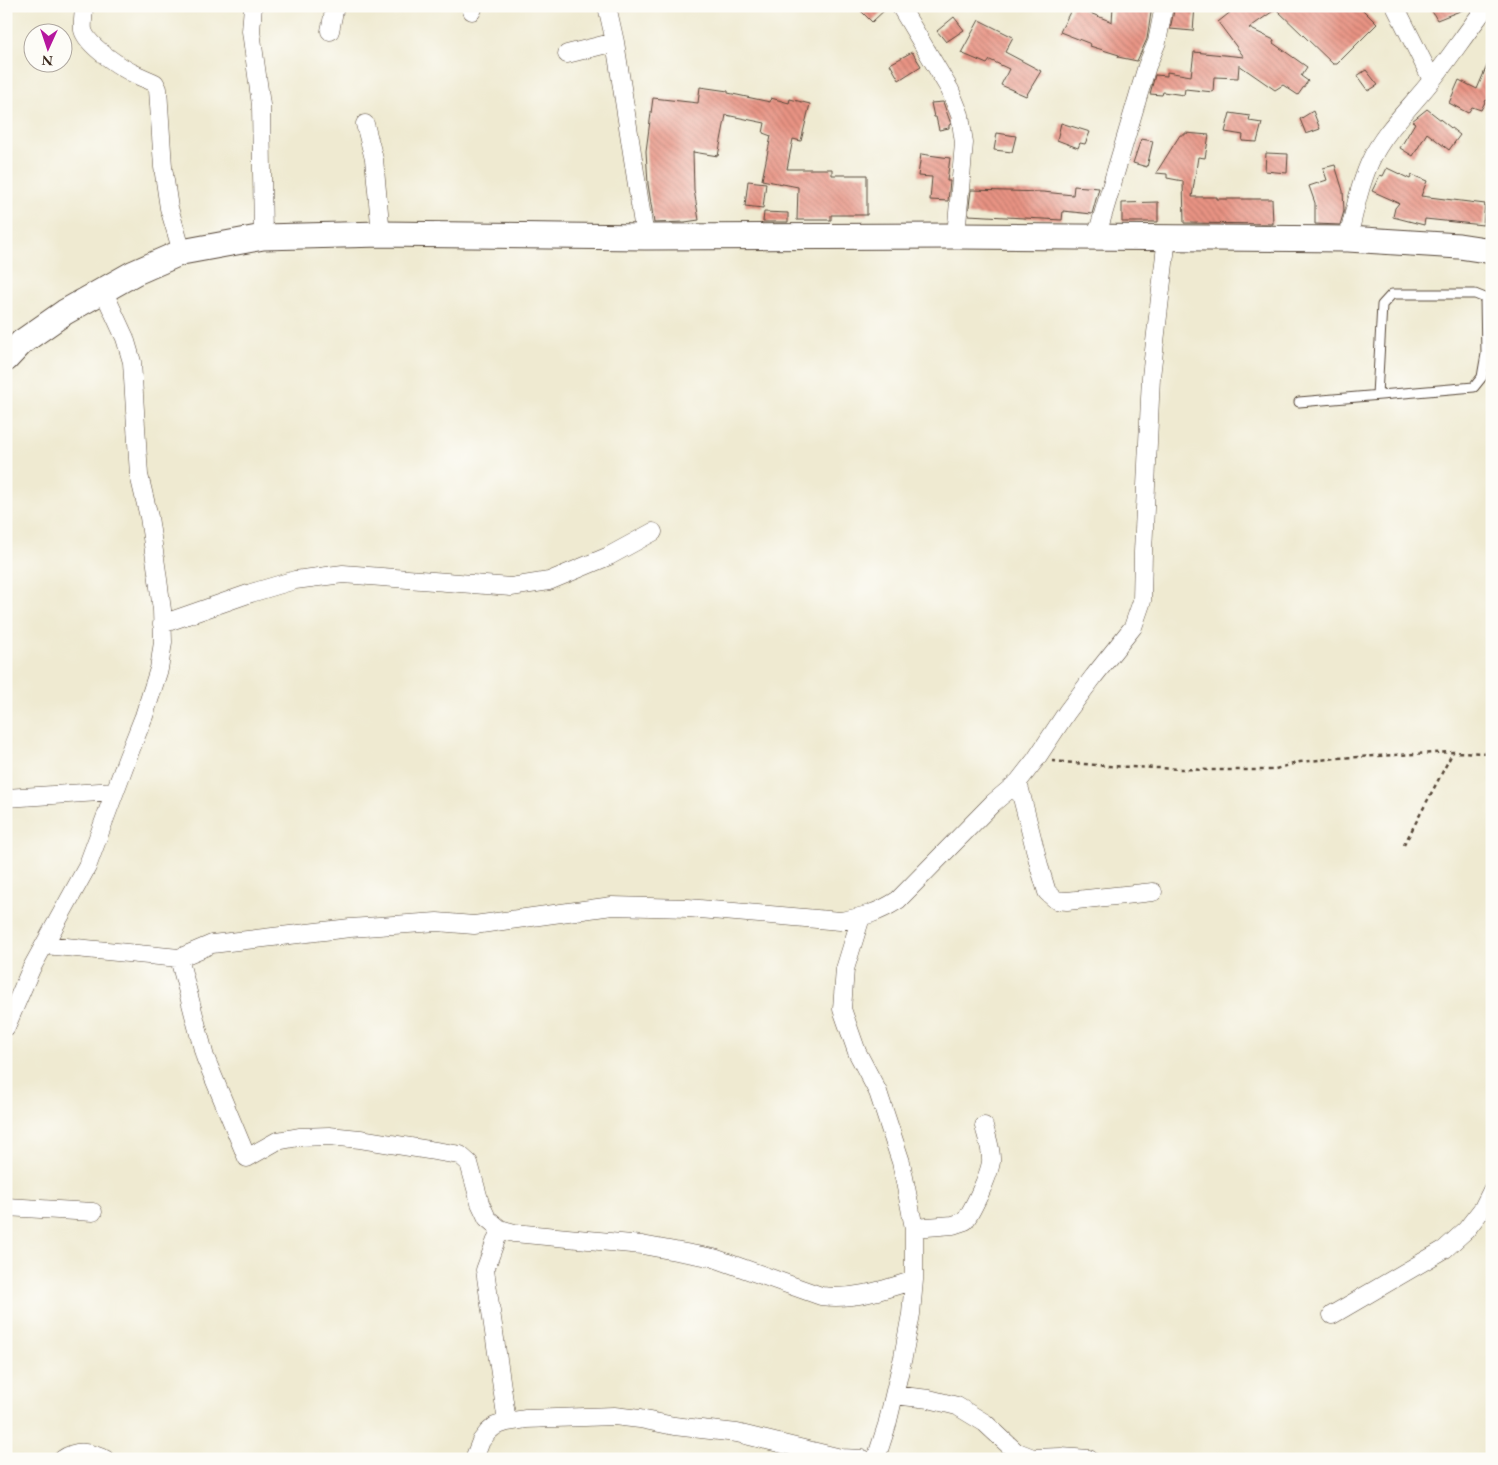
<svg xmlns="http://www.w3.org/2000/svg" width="1498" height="1465" font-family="'EB Garamond',serif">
<defs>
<pattern id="building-back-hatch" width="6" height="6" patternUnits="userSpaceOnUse" patternTransform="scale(1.25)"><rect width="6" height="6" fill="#e89383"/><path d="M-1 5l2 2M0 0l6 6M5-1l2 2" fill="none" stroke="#bd786b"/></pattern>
</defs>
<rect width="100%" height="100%" fill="#fdfcf7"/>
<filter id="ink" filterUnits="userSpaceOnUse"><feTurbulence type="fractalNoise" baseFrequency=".02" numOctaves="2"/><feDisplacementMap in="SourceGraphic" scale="10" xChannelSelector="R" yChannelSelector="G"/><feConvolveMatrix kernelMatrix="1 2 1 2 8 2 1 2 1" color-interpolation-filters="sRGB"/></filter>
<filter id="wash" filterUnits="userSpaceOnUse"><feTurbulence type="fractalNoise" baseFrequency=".0096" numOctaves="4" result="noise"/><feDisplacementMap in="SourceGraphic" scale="20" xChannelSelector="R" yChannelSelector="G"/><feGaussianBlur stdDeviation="1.12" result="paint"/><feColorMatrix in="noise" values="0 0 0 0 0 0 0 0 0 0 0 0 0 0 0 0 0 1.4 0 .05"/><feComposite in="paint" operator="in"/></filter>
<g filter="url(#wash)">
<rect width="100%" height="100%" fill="#efead1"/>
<g id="blocks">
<path fill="url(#building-back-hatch)" d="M856 6H889L872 22Z
M1073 6 1112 22 1113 6H1152L1147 39 1137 61 1118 57 1119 55 1090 46 1091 44 1060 32Z
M1175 6H1195L1193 31 1170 29Z
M1238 6H1359L1377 24 1337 64H1333L1276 9 1249 28 1274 40 1273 43 1307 67 1301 76 1308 81 1298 95 1283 85 1275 90 1239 65 1238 78 1214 77 1213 92 1185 89 1184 95 1163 92 1162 95 1150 94 1155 75 1167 76V72L1191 76 1194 52 1244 57 1218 22Z
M1429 6H1470V7L1437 20Z
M954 17 964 30 946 42 937 31Z
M979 20 1013 37 1005 52 1041 71 1026 96 1001 85 1009 69 990 60 987 64 961 53Z
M912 52 921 66 899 80 890 64Z
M1492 54V102L1486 100 1481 110 1472 107 1468 113 1449 103 1459 80 1477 89Z
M1366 70 1378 85 1368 91 1357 76Z
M700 87 728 91V93L770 102 771 98 789 103 790 99 810 104 801 141 793 139 787 169H832V175H867V215H831V220H797L798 187 762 180 771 136 763 133 765 123 726 115 718 156 693 152 694 190 699 220 685 222 654 223 648 184 646 151 653 98 698 103Z
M943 102 951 124 949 125V128L939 130 936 117H934L931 103Z
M1427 109 1460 135 1449 150 1427 133 1413 156 1400 148 1415 123 1412 121Z
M1313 111 1320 129 1306 134 1300 119Z
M1230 113 1250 116 1249 121 1262 123 1257 142 1242 141 1243 135 1225 132Z
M1061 123 1090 132 1085 144 1080 143 1078 148 1057 140Z
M997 133 1016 136 1012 152 994 150Z
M1185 133 1209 135 1205 158 1198 157 1192 197H1217V199H1272L1273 224 1184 223 1183 181 1167 178V174L1156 173 1180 135H1185Z
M1141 139 1153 141 1147 167 1133 163Z
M1266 153 1288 154 1287 173 1265 171Z
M921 154 950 158 947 181H950L948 201 930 200 932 177 918 176Z
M1335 165 1343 191 1344 211 1340 225 1315 224V203L1309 186 1327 180 1323 168Z
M1387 168 1410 179 1412 175 1427 181 1421 196 1485 204 1483 225 1425 219 1424 225 1393 217 1395 208 1399 203 1372 191 1380 175 1383 176Z
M748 181 766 183 763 208 745 206Z
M1074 186 1099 188 1092 214 1063 211 1062 220 968 215 971 190 1043 192 1073 195Z
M1158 202V222H1122V203Z
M764 212 788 213V222H763Z"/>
</g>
</g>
<g filter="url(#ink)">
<use href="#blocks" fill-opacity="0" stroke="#564739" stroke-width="1"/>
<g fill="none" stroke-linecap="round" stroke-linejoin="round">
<defs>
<path id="lane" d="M1377 395 1382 305 1392 294H1475L1485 298 1486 354
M1299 402 1474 387 1482 377 1486 354H1492"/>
<path id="street" d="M84 6C84 13 82 23 83 30 87 46 123 69 137 75 143 78 149 80 155 83L158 89 163 167 169 208 182 252
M253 6 251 31 261 105 263 237
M607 6 615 42 645 237
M900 6 950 90 960 115 964 143 956 236
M1395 6 1432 80
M472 11 474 6
M330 31 335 6
M567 54 615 42
M365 124 374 159 381 234
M1096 238 1147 66 1157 42 1164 6
M1348 239C1354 213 1359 187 1370 162 1384 131 1411 107 1432 80 1451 56 1468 30 1487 6
M162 624 251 593 295 580 343 574 511 587 549 581 609 556 653 532
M1018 782 1040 869 1047 892 1056 900 1067 901 1153 892
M6 798 115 791
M861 917 845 969 842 1009 857 1052 878 1092 901 1162 914 1228V1280L911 1314 903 1357 887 1425 876 1459
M45 945 179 958 212 944 350 928 437 922 474 925 612 906 688 908 840 921C863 917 878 913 898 900L993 803 1018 782 1036 759 1067 712 1094 676 1133 627 1142 601 1143 552 1151 377 1167 237
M179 958 205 1057 247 1158 277 1141 299 1137 329 1136 360 1139 460 1155 469 1163 480 1203 487 1218 500 1229 514 1233 642 1245 714 1258 821 1296C854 1300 883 1290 914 1280
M6 1027 31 969 87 867 127 759 144 716 159 669 163 642 162 610 157 572 149 517 139 475 132 362 125 338 103 290
M6 1207 93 1212
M914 1228 953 1225 965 1221C973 1209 989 1176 991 1162 992 1150 987 1138 984 1126
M500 1229 485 1270 507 1422
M1332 1315 1445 1249 1466 1230 1483 1208 1492 1190
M894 1395 929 1399 957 1406 985 1423 1015 1451 1033 1458 1061 1457 1089 1459
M63 1459C78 1449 89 1452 105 1459
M474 1459 481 1441 488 1432 495 1426 507 1422 526 1419 614 1416 640 1419 674 1426 737 1433 841 1458 862 1459"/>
<path id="secondary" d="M6 359 22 342 65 312 134 273 182 252 263 237 381 234 645 237 956 236 1348 239 1459 246 1492 251"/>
</defs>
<use href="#lane" stroke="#564739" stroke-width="11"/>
<use href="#street" stroke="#564739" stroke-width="19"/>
<use href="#secondary" stroke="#564739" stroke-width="27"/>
<path stroke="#564739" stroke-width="2.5" stroke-dasharray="4 4" stroke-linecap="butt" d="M1052 761 1107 766 1208 770H1272L1300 762 1338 758 1453 752 1492 753
M1404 845 1453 752"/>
<use href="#lane" stroke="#fff" stroke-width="9"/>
<use href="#street" stroke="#fff" stroke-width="18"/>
<use href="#secondary" stroke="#fff" stroke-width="25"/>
</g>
</g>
<rect width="1498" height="1465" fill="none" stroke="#fdfcf7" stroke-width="25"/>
<g transform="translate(48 48) rotate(183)"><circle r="24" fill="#fdfcf7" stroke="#afa8a0"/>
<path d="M0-4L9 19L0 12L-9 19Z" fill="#b5179e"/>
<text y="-8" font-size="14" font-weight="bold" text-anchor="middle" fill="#3b2a1e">N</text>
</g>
</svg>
